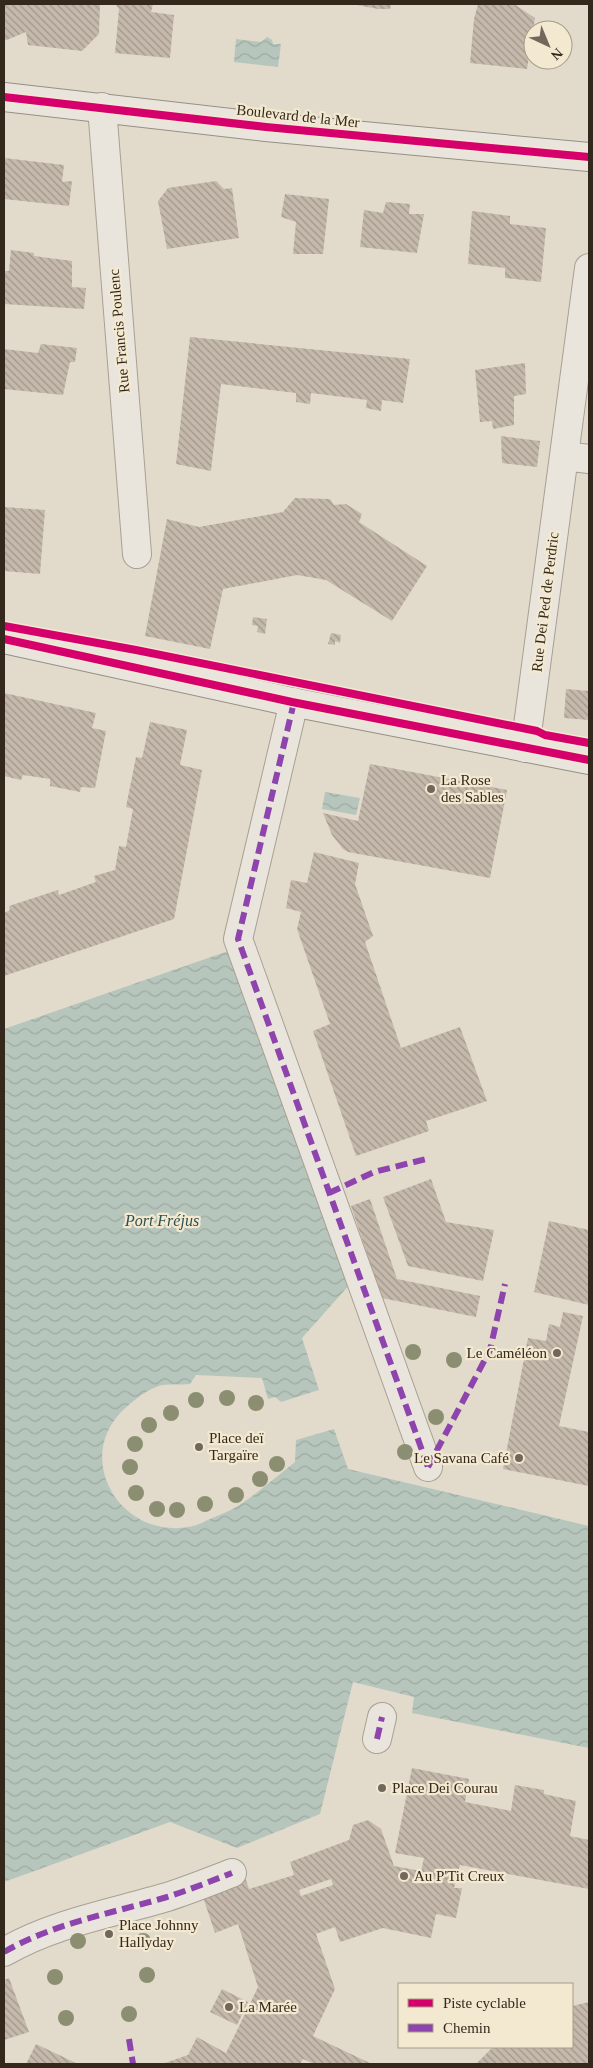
<svg xmlns="http://www.w3.org/2000/svg" width="593" height="2068" font-family="'Times New Roman',serif">
<defs>
<pattern id="water-waves" width="16" height="10" patternUnits="userSpaceOnUse" patternTransform="scale(1.25)"><rect width="16" height="10" fill="#b7c6bc"/><path d="M0 5q4-4 8 0t8 0" fill="none" stroke="#9eaaa1"/></pattern>
<pattern id="building-back-hatch" width="6" height="6" patternUnits="userSpaceOnUse" patternTransform="scale(1.25)"><rect width="6" height="6" fill="#c5b9ac"/><path d="M-1 5l2 2M0 0l6 6M5-1l2 2" fill="none" stroke="#a1968b"/></pattern>
</defs>
<rect width="100%" height="100%" fill="#e2dbcb"/>
<path fill="url(#water-waves)" d="M267 37 272 40 273 44H281L278 67 234 62 236 39 261 42Z
M325 792 360 798 356 815 322 809Z
M234 949 352 1282 302 1338 319 1390 281 1402 275 1397 268 1399 262 1378 196 1375 190 1384C181 1385 172 1384 163 1385 152 1387 139 1396 130 1404 67 1454 121 1543 193 1526 199 1525 205 1521 210 1519 219 1515 230 1511 238 1506 258 1493 277 1476 295 1462L296 1440 334 1429 348 1469 589 1526V1748L412 1713 414 1697 353 1682 320 1814 237 1848 170 1822 4 1882V1029Z"/>
<path fill="url(#building-back-hatch)" fill-rule="evenodd" d="M4 4H100L99 34 82 51 28 45 26 32 4 41Z
M115 4H153L151 12 174 15 170 58 115 53 119 9Z
M352 4H391L390 9H378Z
M478 4H514L535 18 527 69 470 63 474 19Z
M4 158 64 165 62 182 72 181 69 206 4 199Z
M216 181 224 189 232 188 239 238 167 249 158 201 168 188Z
M285 194 329 199 323 254H293L296 222 281 217Z
M386 202 410 204 409 214H424L417 253 360 247 364 210 383 213Z
M472 211 510 216V224L546 228 541 282 505 278V268L468 264Z
M11 250 34 253V256L72 261V287L86 288 84 309 4 304V271H9Z
M190 337 410 359 403 403 382 400 381 411 366 408 367 400 311 393 310 404 296 402V393L221 384 211 471 176 464Z
M41 344 77 348 75 362H70L63 395 4 389V349L38 353Z
M525 363 526 394 514 396V425L493 429 492 421 480 422 475 370Z
M501 436 540 441 537 467 502 463Z
M295 498 330 499 334 505 346 504 362 514 359 522 427 566 392 621 326 580 297 575 223 589 210 649 145 636 167 519 199 527 283 512Z
M4 507 45 510 40 574 4 571Z
M253 617 267 619 265 634 257 632 258 626 252 625Z
M331 633 341 635 340 643 335 641V645L328 644Z
M566 689 589 691V720L564 718Z
M4 693 96 713 92 728 106 731 95 788 81 787 80 792 50 786V779L23 775 21 780 4 776Z
M150 722 187 730 180 765 202 770 174 919 4 976V913L10 910 9 906 58 890 59 895 96 882 94 876 115 870 119 846 126 847 133 809 126 807 136 757 142 758Z
M370 764 507 790 490 878 348 852 343 849 332 835 323 813 358 821Z
M314 852 359 863 355 884 373 936 365 942 401 1048 460 1027 487 1101 426 1121 429 1131 356 1156 313 1031 330 1024 297 929 301 912 286 908 291 880 307 883Z
M431 1179 446 1222 494 1230 483 1281 408 1266 383 1197Z
M370 1199 397 1279 480 1296 476 1317 382 1298 351 1206Z
M549 1221 589 1230V1305L534 1292Z
M563 1312 583 1316 559 1426 589 1432V1486L503 1469 528 1338 546 1341 549 1324 560 1327Z
M412 1768 469 1779 465 1802 511 1811 515 1785 544 1790V1794L576 1801 570 1836 589 1840V1889L460 1865 454 1888H462L456 1918 436 1914 431 1938 383 1928 340 1942 335 1927 316 1934 335 1989 313 2036 372 2064H314L303 2059 300 2064H162L188 2055 197 2037 226 2053 258 1987 238 1924 215 1933 201 1891 245 1877 249 1889 294 1875 290 1862 349 1840 353 1825 368 1820 381 1829 394 1866 421 1871 424 1858 395 1853ZM331 1879 333 1885 301 1896 299 1890Z
M9 1978 29 2032 4 2040V1980Z
M222 1989 248 2002 237 2025 210 2012Z
M589 2002V2064H476L493 2047H572V2006Z
M36 2044 78 2064H26Z"/>
<g fill="none" stroke-linecap="round" stroke-linejoin="round">
<defs>
<path id="street" d="M102 107 137 554
M564 456 589 459
M294 702 238 939 428 1467
M525 748 589 268
M377 1739 382 1717
M4 1952C54 1923 113 1913 167 1897 189 1890 211 1881 232 1873"/>
<path id="secondary" d="M4 97 266 127 589 157
M4 639 292 702 589 760"/>
</defs>
<use href="#street" stroke="#a7a094" stroke-width="30"/>
<use href="#secondary" stroke="#968f84" stroke-width="30"/>
<use href="#street" stroke="#eae5dc" stroke-width="28"/>
<use href="#secondary" stroke="#eae5dc" stroke-width="28"/>
<path stroke="#8e44ad" stroke-width="6" stroke-dasharray="12 6" stroke-linecap="butt" d="M294 702 238 939 428 1467
M329 1193 374 1172 430 1158
M428 1467 490 1350 505 1284
M377 1739 382 1717
M4 1952C54 1923 113 1913 167 1897 189 1890 211 1881 232 1873
M129 2039 133 2064"/>
<defs>
<path id="cycleway" d="M4 97 266 127 589 157
M4 626 136 650 537 731 545 735 589 743
M4 639 292 702 589 760"/>
</defs>
<use href="#cycleway" stroke="#f3e9d0" stroke-width="11"/>
<use href="#cycleway" stroke="#d6006c" stroke-width="8"/>
</g>
<g fill="#8b8e70">
<circle cx="413" cy="1352" r="8"/>
<circle cx="454" cy="1360" r="8"/>
<circle cx="227" cy="1398" r="8"/>
<circle cx="196" cy="1400" r="8"/>
<circle cx="256" cy="1403" r="8"/>
<circle cx="171" cy="1413" r="8"/>
<circle cx="436" cy="1417" r="8"/>
<circle cx="149" cy="1425" r="8"/>
<circle cx="135" cy="1444" r="8"/>
<circle cx="405" cy="1452" r="8"/>
<circle cx="277" cy="1464" r="8"/>
<circle cx="130" cy="1467" r="8"/>
<circle cx="260" cy="1479" r="8"/>
<circle cx="136" cy="1493" r="8"/>
<circle cx="236" cy="1495" r="8"/>
<circle cx="205" cy="1504" r="8"/>
<circle cx="157" cy="1509" r="8"/>
<circle cx="177" cy="1510" r="8"/>
<circle cx="78" cy="1941" r="8"/>
<circle cx="143" cy="1941" r="8"/>
<circle cx="147" cy="1975" r="8"/>
<circle cx="55" cy="1977" r="8"/>
<circle cx="129" cy="2014" r="8"/>
<circle cx="66" cy="2018" r="8"/>
</g>
<g fill="#71675a" stroke="#f3e9d0" stroke-width="2">
<circle cx="431" cy="789" r="5"/>
<circle cx="557" cy="1353" r="5"/>
<circle cx="199" cy="1447" r="5"/>
<circle cx="519" cy="1458" r="5"/>
<circle cx="382" cy="1788" r="5"/>
<circle cx="404" cy="1876" r="5"/>
<circle cx="109" cy="1934" r="5"/>
<circle cx="229" cy="2007" r="5"/>
</g>
<g text-anchor="middle" dominant-baseline="central" stroke-width="4.5" stroke-linejoin="round" paint-order="stroke">
<g font-size="15" fill="#34281d" stroke="#f3e9d0">
<text transform="translate(298 116) rotate(6)">Boulevard de la Mer</text>
<text transform="translate(119 331) rotate(-95)">Rue Francis Poulenc</text>
<text transform="translate(545 602) rotate(-83)">Rue Dei Ped de Perdric</text>
</g>
<g font-size="15" fill="#34281d" stroke="#f3e9d0" text-anchor="start">
<text x="441" y="780">La Rose<tspan x="441" dy="17">des Sables</tspan></text>
<text x="547" y="1353" text-anchor="end">Le Caméléon</text>
<text x="209" y="1438">Place deï<tspan x="209" dy="17">Targaïre</tspan></text>
<text x="509" y="1458" text-anchor="end">Le Savana Café</text>
<text x="392" y="1788">Place Dei Courau</text>
<text x="414" y="1876">Au P'Tit Creux</text>
<text x="119" y="1925">Place Johnny<tspan x="119" dy="17">Hallyday</tspan></text>
<text x="239" y="2007">La Marée</text>
</g>
<g font-size="16" font-style="italic" fill="#2e5250" stroke="#f3e9d0">
<text x="162" y="1220">Port Fréjus</text>
</g>
</g>
<rect width="593" height="2068" fill="none" stroke="#34281d" stroke-width="10"/>
<rect x="398" y="1983" width="175" height="65" fill="#f3e9d0" stroke="#a79c88"/>
<rect x="408" y="1999" width="25" height="8" fill="#d6006c" stroke="#a79c88"/>
<text x="443" y="2008" font-size="15" fill="#34281d">Piste cyclable</text>
<rect x="408" y="2024" width="25" height="8" fill="#8e44ad" stroke="#a79c88"/>
<text x="443" y="2033" font-size="15" fill="#34281d">Chemin</text>
<g transform="translate(548 45) rotate(136)"><circle r="24" fill="#f3e9d0" stroke="#a79c88"/>
<path d="M0-4L9 19L0 12L-9 19Z" fill="#71675a"/>
<text y="-8" font-size="14" font-weight="bold" text-anchor="middle" fill="#34281d">N</text>
</g>
</svg>
